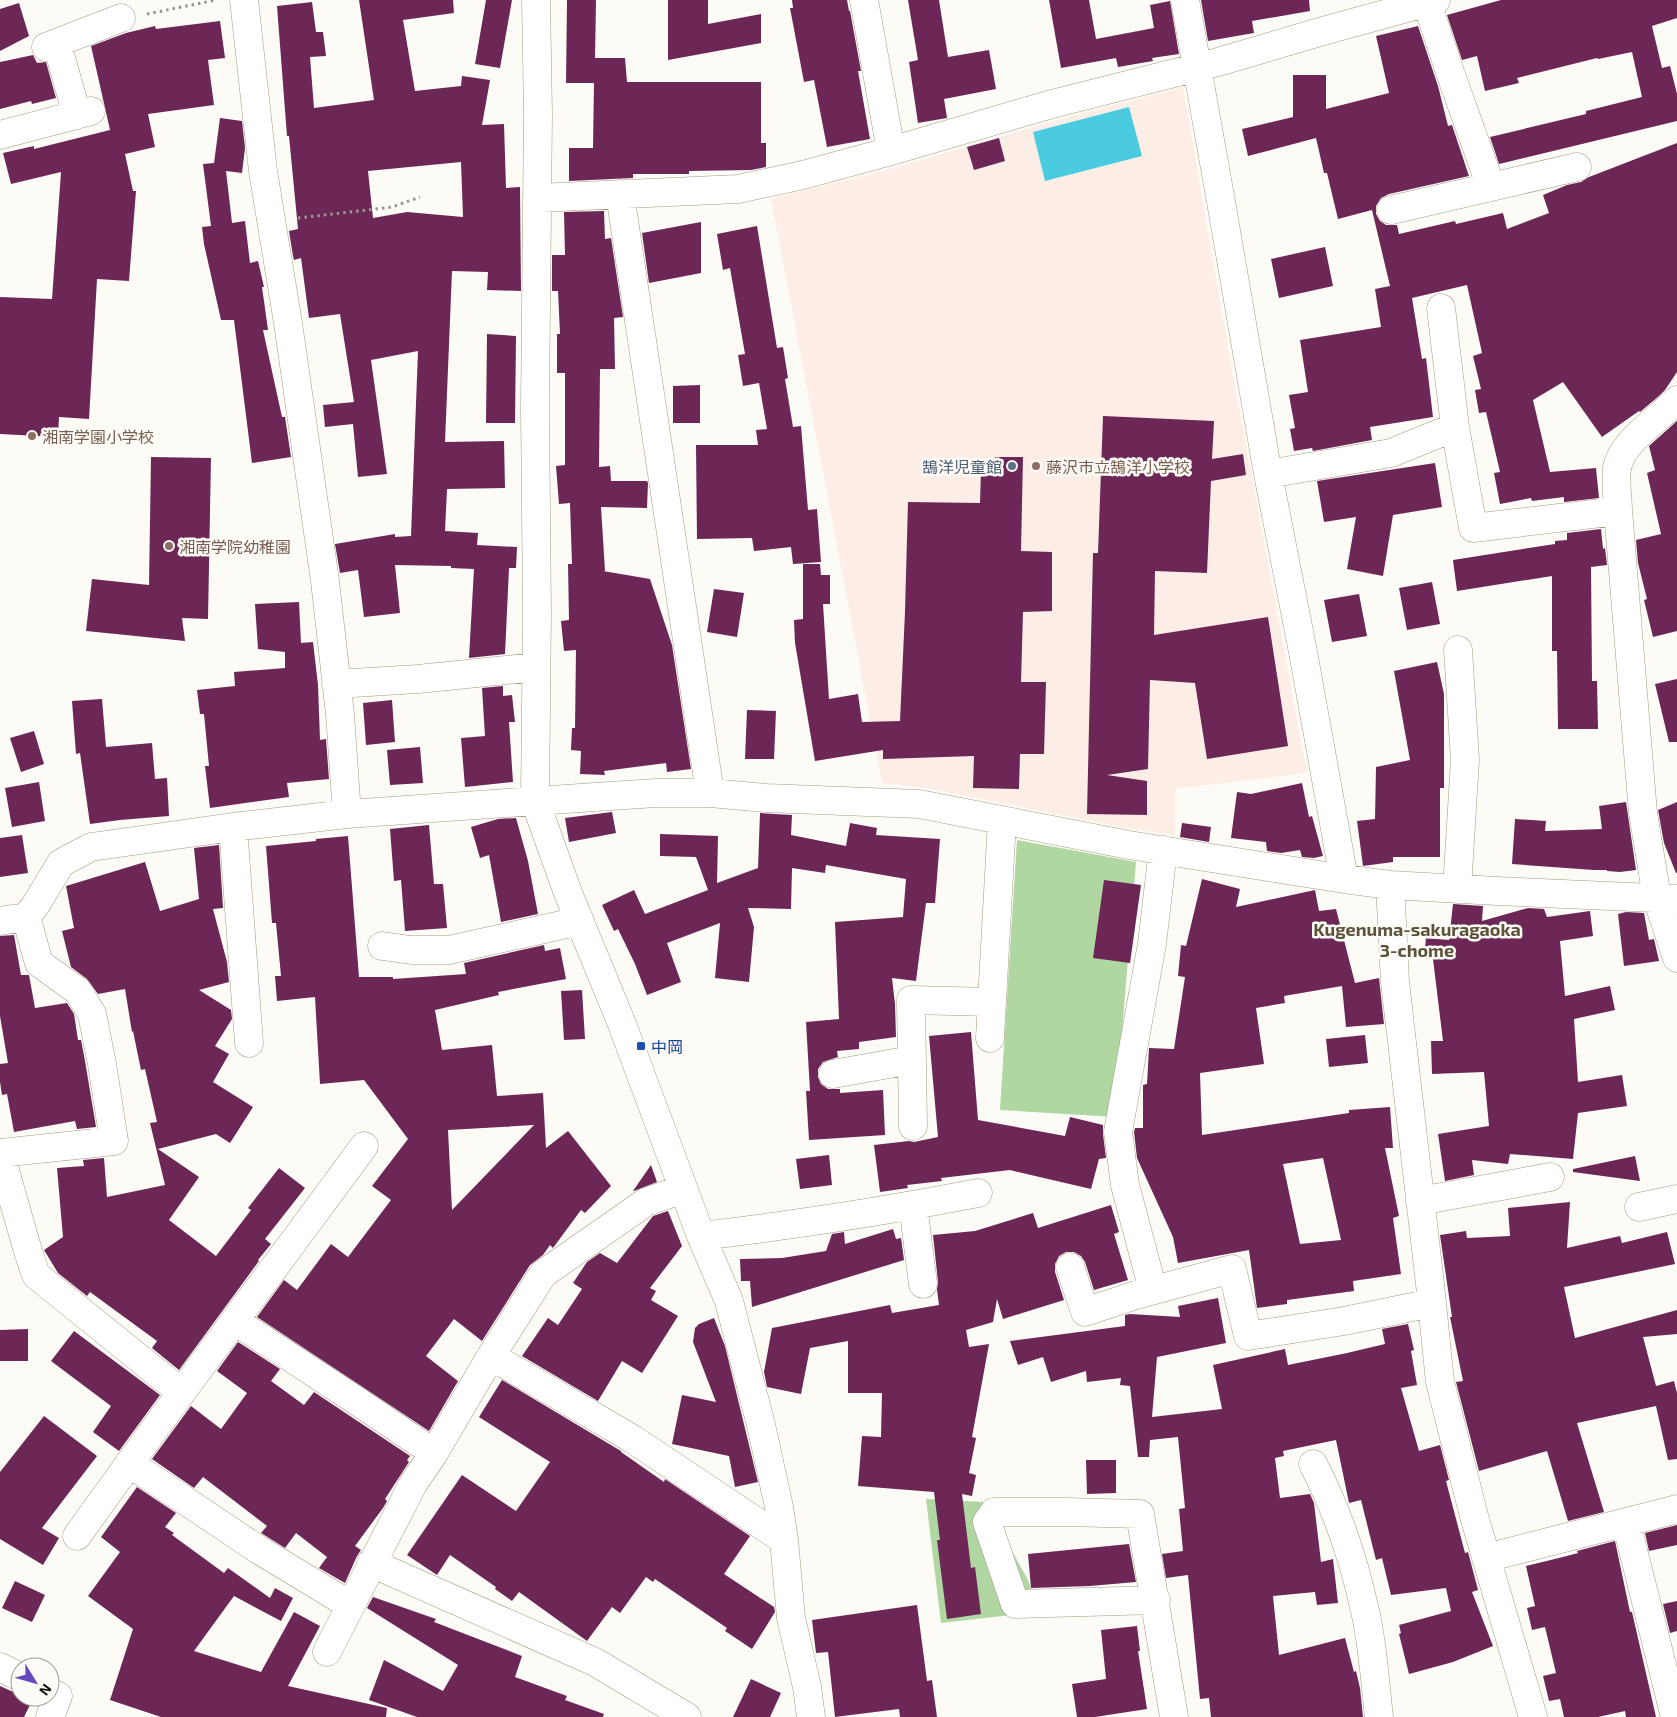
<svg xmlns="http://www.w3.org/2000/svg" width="1677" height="1717" font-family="'Exo 2','Noto Sans JP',sans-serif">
<rect width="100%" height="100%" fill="#fdfbf6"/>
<path fill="#fceee6" d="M1183 87 1230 359 1307 773 1175 789V835L1125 828 926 788 882 783 771 199 887 170 1054 121Z"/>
<path fill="#b0d7a2" d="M1017 840 1136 862 1115 1117 1000 1110Z
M926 1499 984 1502 994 1512 1006 1540 1028 1580 1039 1612 941 1623Z"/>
<path fill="#4bcbe0" d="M1129 107 1142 156 1045 181 1033 132Z"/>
<path fill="#6c2756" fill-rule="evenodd" d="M359 0H453L454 13 403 20 415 91 461 86 462 76 490 80 482 125 504 124 506 188 520 187 521 291 487 290 488 272 452 271 445 442 504 441 505 488 447 489 445 531 478 533 477 545 517 547 516 568H509L505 654 469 658 474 569 451 568V566L395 565 400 613 364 617 358 570 340 573 335 544 395 534V537L411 536 418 351 371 360 387 474 358 477 353 424 325 427 323 405 354 402 340 314 309 318 301 258 294 260 293 256 289 231 298 229 289 136H287L277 6 312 2 316 32H323L326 56 310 57 314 108 374 100ZM461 162 463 217 407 212 373 218 368 171Z
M486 0H512L500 68 475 64Z
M567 0H596L595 58H625L627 82H761V143H766V167L751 170 689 171V174H633V178L569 181V148H593L594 83H566Z
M668 0H708V24L761 14V43L668 60Z
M792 0H847L849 11H850L861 71H858L870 139 827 147 814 80 804 82 790 8H793Z
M908 0H939L948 57 989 50 996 89 944 99 947 118 918 123 909 62 918 60Z
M1049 0H1089L1096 39 1154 28 1150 5 1170 1 1179 54 1152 58 1153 61 1118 67 1116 58 1061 68Z
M1201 0H1309L1310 11 1252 21 1254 33 1208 41Z
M1501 0H1677V18L1652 26 1662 68 1670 66 1677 94V121L1499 164 1490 137 1586 114V111L1642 97 1632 52 1598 59 1597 58 1517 78 1519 83 1485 91 1477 56 1462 60 1447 15Z
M19 3 29 36 0 51V9Z
M220 21 225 58 208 60 214 105 148 114 155 147 125 154 133 191H136L129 281 97 279 89 419 59 417 58 437 0 434V297L52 299 61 172 11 184 3 153 34 146V149L110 130 91 46 126 33 155 26 156 29Z
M1418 26 1438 86 1448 126 1452 125 1469 176 1389 194 1381 198 1376 206V214L1380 221 1386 225H1397L1399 234 1455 221 1456 224 1503 213 1507 229 1549 213 1543 195 1567 185 1581 182 1589 177 1677 143V372L1665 390 1659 396 1640 412 1639 411 1602 437 1563 382 1533 400 1550 472 1596 468 1599 498 1564 502V497L1532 501 1531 498 1500 504 1494 473 1500 472 1486 412 1479 413 1475 390 1481 389 1473 356 1482 353 1467 285 1412 298 1422 359 1426 358 1433 417 1370 427 1372 440 1313 451 1312 448 1294 451 1290 429 1295 428 1289 395 1308 392 1300 340 1381 327 1375 289 1390 286 1372 210 1338 219 1327 173H1324L1316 138 1248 156 1242 129 1293 117V75H1326V109L1389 93 1376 36Z
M33 55 37 63 46 62 56 98 32 104 31 101 0 109V62Z
M220 118 242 121 245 148 242 173 226 171 232 223 245 221 250 263 258 261 264 287H262L268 330H263L282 417H285L291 457 252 463 234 320H221L204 244 202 227 211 226 203 164 214 163Z
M999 138 1005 161 974 170 967 147Z
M604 211 605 239 611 238 623 317 614 318 615 369H600L599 467 610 466 611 481H647L648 483 647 508 601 507 605 571H603L650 579 672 645 691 769 667 772 666 763 604 771 605 775 580 774 581 751 571 750 572 728H575L576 650 564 651 561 621 569 620 568 564H572L570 503 559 504 556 466 565 465V373H557V334H560L558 291H552V255H565L564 212Z
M701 222V273L649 283 642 233Z
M757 226 777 348 783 347 788 378 785 379 793 427 801 426 808 510 817 509 821 562 793 564 791 547 754 551 752 538 697 539 696 445H758L756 430 767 429 759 383 743 386 738 355 745 354 730 268 723 270 717 234Z
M1325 247 1333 286 1279 298 1271 259Z
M487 334 516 336 515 423H486Z
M700 385V423H673V386Z
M1103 416 1214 421 1212 459 1243 454 1246 475 1211 481 1207 573 1155 571 1154 635 1268 617 1288 746 1207 759 1195 683 1150 680 1148 769 1107 775 1147 781V815L1087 814 1093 553H1098Z
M1677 421V631L1653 637 1644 600 1647 599 1638 563 1636 540 1661 534 1647 473 1655 470 1649 446Z
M151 457 211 458 208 619 182 618 185 641 86 631 92 579 149 585Z
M995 457H1023L1021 551 1052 552V611L1023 612 1021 682H1046L1044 754H1020L1019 789 973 788 974 756 883 759V750L815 761 795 643 794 620 803 619V564H820L821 575H830V604H823L829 699 858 694 862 722 900 721 905 612 908 502 980 503 981 470 994 471Z
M1435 463 1442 507 1393 515 1383 576 1347 569 1356 517 1324 522 1317 481Z
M1601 529 1603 549 1605 548 1607 565 1591 567 1592 681H1597L1598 729H1558L1557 651H1552V576L1457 591 1453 560 1555 544V541L1567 540V533Z
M1432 582 1440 624 1407 630 1399 588Z
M714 589 744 593 737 637 707 632Z
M1359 594 1367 636 1332 642 1324 600Z
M299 602 301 643 313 642 318 685 320 740 326 739 329 779 287 783 289 797 210 808 205 766H209L204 714H200L197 690 235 686 234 672 285 668V652L258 649 255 604Z
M1437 662 1444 694V788H1440V857H1393V862L1363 866 1357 821 1375 819 1376 767 1410 760 1394 671Z
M1677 679V742H1669L1655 684Z
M503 686V696L512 695 515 722H509L513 782 465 787 461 738 485 736 482 688Z
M102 699 106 747 152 743 155 779 167 778 169 816 120 820 90 824 80 753 76 754 72 701Z
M392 700 395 742 366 745 363 703Z
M747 710 776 711 774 759H745Z
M34 731 44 764 21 772 10 738Z
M420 747 423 783 390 785 387 750Z
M39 782 45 821 12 827 5 788Z
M1302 783 1309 817 1312 816 1323 856 1314 858 1302 857 1300 850 1281 853 1267 851 1266 842 1231 838 1237 792 1251 794Z
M1626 802 1636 870 1620 872 1607 871V870H1594L1512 864 1515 819 1546 821 1545 831 1602 829 1599 806Z
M1677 802V873H1676L1664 843 1658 810Z
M612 812 616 833 569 842 565 818Z
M760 813 792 815 791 835 846 846 850 823 877 828 876 835 940 839 935 903H926L916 981 892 978 895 1004 896 1037 859 1042V1049L837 1051 838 1057 823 1062 818 1069V1077L821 1084 828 1089H840V1093L883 1090 885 1135 809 1140 806 1091H810L806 1022 839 1019 835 922 903 917 906 879 826 865 825 873 792 868 791 909 748 908 754 927 749 982 715 978 720 923 667 943 681 982 647 995 635 964 618 929 614 931 602 905 634 890 645 914 708 890 696 857 660 856V834L718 836 717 883 758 868Z
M516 818 528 861 538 914 501 922 489 855 480 858 471 827 498 819Z
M1182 823 1211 827 1209 842 1180 837Z
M429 825 434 884H443L447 928 405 931 401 880 394 881 390 829Z
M22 835 28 873 0 877V838Z
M348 836 359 977H393V979L466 974 464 963 544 945 545 951 560 948 566 979 498 992 499 995 435 1010 442 1050 492 1045 497 1096 543 1093 546 1148 568 1131 611 1186 585 1213 581 1210 553 1248 550 1245 543 1255 530 1265 482 1341 454 1319 426 1356 458 1381 429 1431 257 1317 284 1280 297 1290 331 1244 348 1257 391 1200 372 1186 408 1139 364 1080 320 1084 315 997 277 1001 275 976H281L276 923H272L266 846 316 841V839ZM534 1125 452 1210 448 1130Z
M219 845 223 908 213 909 227 962 229 982 199 990 231 1010 232 1019 215 1046 229 1054 213 1082 253 1107 230 1143 216 1134 158 1149 199 1177 169 1220 216 1256 251 1210 248 1208 279 1168 305 1188 265 1239 271 1244 258 1260 259 1261 179 1370 152 1348 157 1341 90 1292 87 1296 58 1273 44 1250 63 1237 57 1168 84 1166 83 1160 104 1158 107 1197 165 1185 150 1123 157 1122 145 1069 141 1070 133 1031 132 1032 125 989 98 994 87 979 71 967 62 931 74 928 66 886 145 862 160 911 199 899 194 848Z
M1202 879 1240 889 1236 907 1315 890 1319 911 1336 909 1355 983 1379 978 1384 1024 1346 1027 1342 986 1284 996 1285 1003 1256 1008 1264 1064 1200 1073 1202 1135 1349 1113V1110L1390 1107 1393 1148H1385L1399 1216 1393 1218 1401 1274 1353 1281 1354 1291 1287 1300V1304L1257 1308 1249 1250 1178 1263 1173 1237 1137 1158 1134 1132 1135 1128H1143V1085L1147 1084 1149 1048 1174 1049 1185 977 1178 976 1181 945 1186 946ZM1323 1158 1341 1240 1300 1244 1283 1164Z
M1104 880 1141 885 1130 963 1093 958Z
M1453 904 1483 906 1482 921 1528 908 1544 909 1547 917 1590 911 1593 936 1560 941 1565 996 1610 986 1615 1010 1574 1019 1578 1082 1622 1075 1627 1106 1578 1113 1573 1159 1510 1154 1508 1164 1472 1160 1474 1175 1445 1181 1438 1134 1489 1126 1484 1072 1432 1074 1431 1041H1443L1433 959H1424L1426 938 1449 940Z
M1626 912 1644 913 1649 940 1654 939 1659 961 1624 966 1618 914Z
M14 935 21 975H29L35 1008 67 1003 74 1014 78 1040H81L85 1061 96 1127 77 1129 75 1121 14 1132 7 1094 2 1095 0 1082V1064L8 1063 0 1016V936Z
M582 990 585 1039 564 1040 561 991Z
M971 1032 978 1120 1065 1136 1070 1117 1103 1125V1134L1106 1158 1099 1159 1091 1189 1010 1170 941 1178 942 1181 907 1185 908 1188 880 1192 874 1145 909 1141 914 1142 938 1137 929 1036Z
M1365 1035 1368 1063 1329 1067 1326 1039Z
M829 1155 832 1185 800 1189 796 1159Z
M1635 1156 1640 1181 1573 1172V1169Z
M651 1165 657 1182 634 1191H633Z
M1570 1202 1567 1248 1620 1236 1622 1243 1667 1232 1675 1264 1564 1287 1575 1338 1677 1310V1334L1643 1337 1656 1386 1674 1381 1677 1393V1459L1668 1460 1656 1406 1577 1423 1604 1512 1568 1521 1547 1451 1479 1471 1456 1382 1463 1381 1450 1317H1452L1440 1235 1466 1231 1467 1238 1510 1236 1508 1208Z
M1111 1205 1119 1232 1114 1234 1128 1280 1094 1290 1085 1262 1081 1256 1074 1252H1066L1059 1256 1055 1264V1272L1064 1300 1003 1319 997 1299 993 1322 966 1330 969 1347 989 1344 972 1437 976 1438 969 1473 976 1475 972 1496 962 1494 971 1568 975 1567 981 1614 947 1619 937 1540H940L934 1492 858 1486 862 1436 881 1437 882 1393H848V1341L810 1348 801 1394 767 1387 764 1372 772 1328 890 1305 892 1313 939 1305 937 1290 938 1282 933 1235 975 1231 1033 1213 1038 1228Z
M668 1211 682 1246 650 1288 656 1291 651 1300 678 1316 642 1373 622 1361 598 1401 522 1356 548 1318 558 1325 582 1289 573 1283 587 1262 600 1253 617 1263 653 1216Z
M893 1229 896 1239 901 1238 904 1260 752 1307 750 1281H741L740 1259 782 1258 826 1251 832 1234 844 1232 845 1244Z
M1218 1298 1226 1343 1157 1357 1152 1417 1222 1409 1213 1365 1285 1349 1288 1365 1347 1353 1385 1344 1382 1329 1408 1324 1414 1350 1411 1351 1417 1385 1401 1388 1419 1451 1440 1445 1449 1480 1446 1481 1465 1553 1468 1552 1478 1590 1472 1592 1493 1646 1453 1662 1409 1674 1399 1634 1401 1633 1399 1625 1451 1611 1446 1588 1391 1595 1382 1558 1376 1560 1361 1500 1349 1503 1336 1440 1283 1451 1284 1456 1275 1458 1280 1498 1310 1494 1314 1503 1321 1562 1333 1559 1338 1603 1317 1605 1315 1592 1273 1596 1279 1655 1345 1638 1354 1672 1356 1671 1360 1688 1363 1717H1211L1209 1698 1200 1699 1188 1575 1166 1578 1162 1554 1183 1551 1179 1509 1185 1508 1178 1437 1150 1440 1149 1457H1138L1130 1386 1120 1385 1121 1378 1087 1382 1086 1371 1051 1382 1043 1357 1018 1365 1010 1341 1125 1326V1315L1130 1314 1180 1317 1178 1306Z
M714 1318 725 1346 758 1482 735 1487 729 1456 672 1444 682 1395 716 1402 693 1342 695 1328 699 1324Z
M28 1329V1361H0V1330Z
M74 1331 160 1395 119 1451 93 1432 111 1406 51 1361Z
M238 1342 280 1369 271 1381 304 1405 314 1392 410 1456 407 1460 409 1462 385 1499 387 1501 383 1508 355 1546 361 1550 357 1556 345 1583 319 1568 327 1557 296 1533 285 1548 261 1533 267 1526 203 1477 194 1488 152 1459 191 1406 221 1429 247 1393 217 1371Z
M502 1380 621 1451V1452L664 1482 665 1479 750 1536 724 1574 774 1607 775 1612 752 1649 725 1631 727 1628 655 1579 653 1582 646 1577 620 1613 612 1607 587 1641 519 1592 512 1601 495 1589 496 1587 450 1555 437 1575 407 1555 462 1475 516 1511 550 1462 479 1417Z
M44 1416 97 1456 42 1528 59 1538 43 1565 0 1539V1472Z
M1086 1460H1116V1493L1087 1494Z
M137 1487 176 1513 165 1527 174 1533 172 1535 224 1573 228 1568 270 1598 275 1588 293 1598 281 1621 234 1596 194 1651 261 1672 294 1612 320 1626 288 1686 387 1708 386 1717H161L110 1700 133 1629 88 1596 120 1552 101 1537Z
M1677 1525V1545L1649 1551 1645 1533Z
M1615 1541 1630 1612H1632L1656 1717H1626L1625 1711 1598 1717H1564L1560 1699 1549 1701 1543 1676 1556 1673 1545 1627 1532 1630 1527 1608 1535 1606 1526 1566 1563 1557 1578 1553 1577 1551Z
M1129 1544 1136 1582 1090 1586 1031 1588 1028 1554Z
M15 1581 45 1595 32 1622 2 1608Z
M373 1597 436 1619 434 1622 522 1656 515 1677 567 1696 565 1700 604 1714 603 1717H417L369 1700 384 1660 443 1691 458 1665 367 1608Z
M1677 1601V1631L1670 1633 1663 1604Z
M917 1605 927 1681 932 1680 937 1717H900L899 1709 835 1717 828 1652 816 1653 812 1620Z
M1137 1626 1140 1651H1138L1147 1709 1095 1717H1077L1072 1684 1106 1679 1101 1630Z
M751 1679 781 1693 770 1717H733Z
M0 1686 20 1695V1697L32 1701 24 1717H0Z"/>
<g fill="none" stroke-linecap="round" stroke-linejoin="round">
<defs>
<path id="minor" d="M244 0 263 171 288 323 325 581 340 714 347 814
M536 0 538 113 535 407 537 613 535 801 568 893 622 1024 701 1236 729 1301 761 1425 779 1507 784 1540 791 1618 807 1687 811 1717
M864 0 891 151
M1185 0 1220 196 1268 474 1303 652 1344 879
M1426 0 1451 75 1491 187
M57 44 77 115
M46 47 121 18
M0 135 91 111
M620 194 710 793
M537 198 738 189 803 175 891 151 1052 104 1218 62 1323 31 1436 0
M1391 210 1577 167
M1441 308 1455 427
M1677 400C1658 420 1622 441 1617 468 1615 482 1618 498 1618 511L1643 813 1657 898 1677 958
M1268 474 1391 453 1455 427 1473 528 1618 511
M336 684 418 679 536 667
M233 827 249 1043
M1390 885 1395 982 1430 1284 1440 1382 1474 1516 1533 1717
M1457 889 1465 760 1458 650
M0 921 26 917 35 906 61 863 91 847 233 827 347 814 535 801 656 793H710L766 798 919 804 1129 845 1344 879 1390 885 1497 891 1677 899
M382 946 411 950H449L580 921
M990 1038 1002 820
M833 1074 911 1060
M913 1126 911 1000 992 1002
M0 1153 114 1141 102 1064 92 1014 78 991 39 963 26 917
M0 1153 27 1248 36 1275 181 1392
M1420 1201 1550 1177
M913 1205 923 1284
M1639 1207 1677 1199
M701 1236C794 1225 886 1211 978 1193
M1070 1267 1085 1312 1136 1295 1232 1269 1248 1336 1344 1321 1432 1303
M1153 1290 1125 1185 1118 1132 1152 944 1163 850
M235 1321 351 1397 434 1453
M491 1356 631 1438 784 1540
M129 1463 259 1550 350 1605
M1313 1464C1337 1510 1354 1560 1365 1611 1373 1645 1375 1682 1379 1717
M1626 1522 1675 1717
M77 1536C171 1404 269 1276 364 1146
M1486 1558 1677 1509
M371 1563 595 1662 687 1717
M1156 1600 1015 1604 987 1522 994 1512H1067L1140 1514 1174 1717
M327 1652 413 1484 434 1453 491 1356 543 1274 646 1202 683 1189
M0 1667 20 1677
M50 1692 58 1696 50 1717"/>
</defs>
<use href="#minor" stroke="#a39a81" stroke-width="29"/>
<path stroke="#999790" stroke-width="3" stroke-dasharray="2.5 4" stroke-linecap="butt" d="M147 14 216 0
M298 218 392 207 420 197"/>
<use href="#minor" stroke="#fff" stroke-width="28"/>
</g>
<g fill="#8d6e63" stroke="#fdfbf6" stroke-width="2">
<circle cx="32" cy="436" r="5"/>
<circle cx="1036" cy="466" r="5"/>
<circle cx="169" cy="546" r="5"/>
</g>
<circle fill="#5c6f8a" stroke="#fdfbf6" stroke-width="2" cx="1012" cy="466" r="5"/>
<rect fill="#1a4fb4" stroke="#fdfbf6" stroke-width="2" x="636" y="1041" width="10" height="10" rx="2.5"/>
<g text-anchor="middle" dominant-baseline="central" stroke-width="5" stroke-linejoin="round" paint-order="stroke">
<g font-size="16" fill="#785e54" stroke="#fdfbf6" text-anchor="start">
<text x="42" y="436">湘南学園小学校</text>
<text x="1046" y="466">藤沢市立鵠洋小学校</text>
<text x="179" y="546">湘南学院幼稚園</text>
</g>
<g font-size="16" fill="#4e5e75" stroke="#fdfbf6" text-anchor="end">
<text x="1002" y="466">鵠洋児童館</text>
</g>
<g font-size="16" fill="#164399" stroke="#fdfbf6" text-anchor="start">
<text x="651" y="1046">中岡</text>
</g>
<g font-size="18" font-weight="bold" fill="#5c533d" stroke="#fdfbf6">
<text x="1417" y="929">Kugenuma-sakuragaoka<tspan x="1417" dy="21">3-chome</tspan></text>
</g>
</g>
<g transform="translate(35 1682) rotate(127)"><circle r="24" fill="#fdfbf6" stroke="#9f9d96"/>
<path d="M0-4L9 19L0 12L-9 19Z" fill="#6748c1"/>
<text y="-8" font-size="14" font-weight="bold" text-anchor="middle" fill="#131007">N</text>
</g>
</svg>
